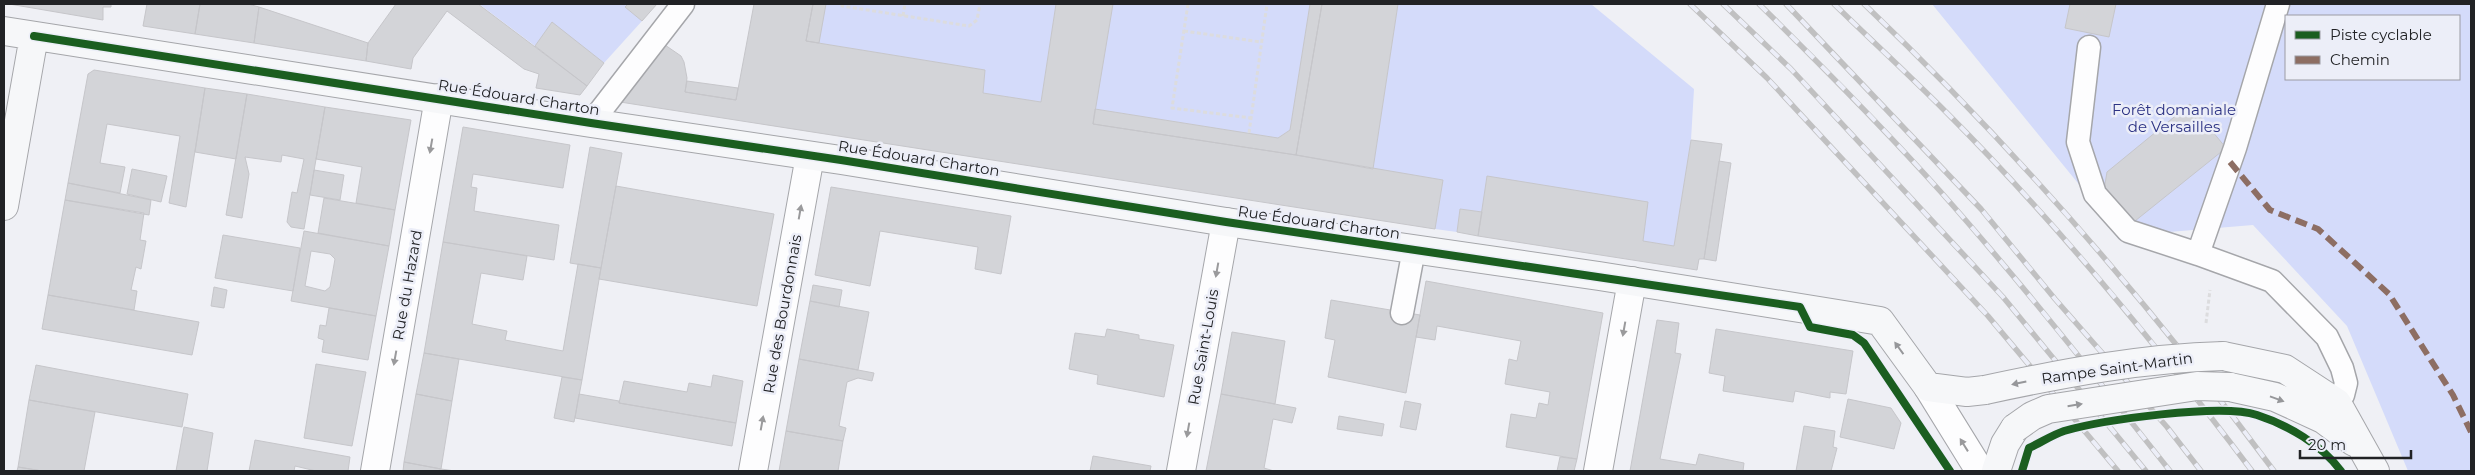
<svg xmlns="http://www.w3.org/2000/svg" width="2475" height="475" font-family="Montserrat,sans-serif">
<rect width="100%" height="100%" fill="#eff0f5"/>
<path fill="#d4dbfa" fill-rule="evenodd" d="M479 4H628L626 7 642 21 604 63 552 23 535 46Z
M813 4H1056L1041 102 983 93 985 70 806 41Z
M1113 4H1310L1290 130 1278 138 1095 109Z
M1398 4H1591L1694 89 1691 140 1674 246 1643 241 1647 203 1487 177 1482 212 1460 209 1457 232 1435 229 1443 180 1373 169Z
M1932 4H2471V471H2408L2347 326 2253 225 2121 236ZM2286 16H2459V79H2286Z"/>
<path fill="#d3d4d8" stroke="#c6c6ca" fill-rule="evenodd" d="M9 4H111V7H103V20Z
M147 4H200L195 34 143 26Z
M200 4H248L259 7 254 43 195 34Z
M396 4H478L587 86 580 95 536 88 539 74 524 69 447 11 413 58 411 69 366 61 368 43Z
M628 4H657L642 21 625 7Z
M754 4H813L806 41 985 70 983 93 1041 102 1056 4H1113L1093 124 1296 155 1443 180 1435 229 620 102 665 45 681 56 684 62 687 78 685 92 736 100Z
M813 4H826L819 43 806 41Z
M1310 4H1322L1296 155 1093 124 1095 109 1278 138 1290 130Z
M1322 4H1398L1373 169 1296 155Z
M2070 4H2116L2109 37 2065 28Z
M259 7 368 43 366 61 254 43Z
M552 22 604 63 587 86 535 46Z
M94 70 205 88 186 207 169 203 180 136 107 124 100 163 125 167 120 193 68 183 88 74Z
M687 81 738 88 736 100 685 92Z
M205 88 247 94 236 159 195 152Z
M247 94 325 107 304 229 291 227 287 222 292 192 297 193 304 159 282 155 281 162 245 157 249 174 242 218 226 215Z
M2190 104 2226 148 2130 225 2103 196 2107 172Z
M325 107 411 120 395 210 356 203 362 167 316 159Z
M463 127 570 145 563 188 473 174 471 187 477 188 474 211 559 225 554 260 443 242Z
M1691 140 1722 144 1704 259H1699L1697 270 1478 236 1487 176 1648 202 1643 241 1674 246Z
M590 147 622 153 601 268 570 263Z
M1719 161 1731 163 1716 261 1704 259Z
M132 169 167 176 161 202 127 194Z
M314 170 344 175 340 200 310 195Z
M68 183 151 200 149 215 65 200Z
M616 186 774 214 757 306 599 279Z
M831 187 1011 216 1001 274 975 269 978 247 880 231 870 286 815 275Z
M324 198 395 210 389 246 318 233Z
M65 200 144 213 140 240 146 241 141 269 136 267 131 290 137 291 134 310 48 295Z
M1460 209 1482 212 1478 236 1457 232Z
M304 231 389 246 376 316 291 301ZM311 251 330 254 335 259 330 287 325 291 305 286Z
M223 235 300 248 293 291 215 278Z
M443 242 527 256 523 280 481 273 472 324 507 331 505 340 563 351 578 264 601 268 582 380 424 353Z
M1426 281 1603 313 1577 459 1506 447 1511 414 1536 418 1539 403 1548 405 1550 392 1505 384 1509 359 1517 361 1521 341 1437 326 1435 340 1416 337Z
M813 285 842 290 839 307 810 301Z
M214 287 227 290 224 308 211 306Z
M48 295 199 322 192 355 42 329Z
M1331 300 1420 315 1406 393 1328 377 1335 340 1325 338Z
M810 301 869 312 858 370 799 359Z
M329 308 376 316 368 360 322 352 324 340 318 338 320 325 326 326Z
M1657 320 1679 323 1675 353 1681 354 1660 459 1696 465 1699 454 1744 463 1743 471H1630Z
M1107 329 1139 335V339L1174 345 1164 397 1097 384 1098 375 1069 369 1075 333 1105 337Z
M1716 329 1853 351 1846 394 1830 392V398L1795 391 1793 402 1723 391 1725 376 1709 373Z
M1232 332 1285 341 1275 404 1221 394Z
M424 353 459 359 452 401 416 394Z
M799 359 874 373 872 381 858 378 847 382 839 426 846 428 843 441 786 431Z
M316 364 366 372 352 446 304 438Z
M36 365 188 394 182 427 29 400Z
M713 375 743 381 736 423 619 403 624 381 687 392 689 383 711 387Z
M562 377 582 380 574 422 554 418Z
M416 394 452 401 441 469 404 462Z
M579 394 619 401V403L736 423 732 446 575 418Z
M1221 394 1296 408 1292 423 1273 419 1264 468 1274 471H1206Z
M1848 399 1891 408 1901 423 1894 449 1840 437Z
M29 400 95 412 84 471H42L18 467Z
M1405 401 1421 404 1416 430 1400 427Z
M1339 416 1384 424 1382 436 1337 429Z
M1804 426 1835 431 1833 447 1837 448 1831 471H1796Z
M184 427 213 433 207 471H176Z
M786 431 843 441 838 471H779Z
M255 440 350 457 348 471H316L295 466 294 471H249Z
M1093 456 1151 466 1150 471H1090Z
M1560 457 1577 459 1574 471H1557Z
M404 462 441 469 455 471H403Z
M18 467 42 471H17Z"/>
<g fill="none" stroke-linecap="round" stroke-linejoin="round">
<defs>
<path id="lane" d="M2278 4 2235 148 2198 254 2272 281 2327 337 2342 368 2346 383 2343 395 2327 414
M2089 47 2078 142 2095 194 2128 231 2198 254
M591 123 683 4
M1402 313 1414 249"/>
<path id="street" d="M1928 387 1980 471
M375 471 439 98
M753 471 810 156
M1181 471 1226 222
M1598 471 1632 281"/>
<path id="secondary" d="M4 31 591 123 841 160 1226 222 1599 276 1850 316 1880 321 1928 387 1967 392 1985 390
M4 206 34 36
M2223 356 2285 369 2337 403 2375 471
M2230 387 2275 397 2323 419 2354 442
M1996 471 2005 444 2015 428"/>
</defs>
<use href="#lane" stroke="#a5a6aa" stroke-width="25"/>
<use href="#street" stroke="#a5a6aa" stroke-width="30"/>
<use href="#secondary" stroke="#a5a6aa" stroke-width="30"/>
<path stroke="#dcdcde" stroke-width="3" stroke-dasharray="4 2.5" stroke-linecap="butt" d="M842 4V6L969 26 977 20 980 4
M1188 4 1172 108 1251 118
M903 16 905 4
M1184 31 1261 42
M1249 133 1267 4
M2206 323 2210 290"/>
<use href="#lane" stroke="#fdfdfe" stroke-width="22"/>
<use href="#street" stroke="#fdfdfe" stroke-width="28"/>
<use href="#secondary" stroke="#f6f7f9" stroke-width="28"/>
<defs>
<path id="rail" d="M1690 4 1767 78 1988 316 2118 471
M1723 4 1791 69 2003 297 2146 471
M1759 4C1821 65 1882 126 1940 191 2020 281 2095 376 2170 471
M1786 4 1981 209 2055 299 2167 427 2201 471
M1834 4C1871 40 1909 75 1945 111 2057 223 2157 345 2252 471
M1864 4C2014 147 2151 305 2274 471"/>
</defs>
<use href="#rail" stroke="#c0c0c1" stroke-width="5.5"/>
<use href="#rail" stroke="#eceef8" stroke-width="4" stroke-dasharray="11" stroke-linecap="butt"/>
<defs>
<path id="secondary-bridge" d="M1985 390C2064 373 2143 358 2223 356
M2015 428 2032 416 2048 409 2197 386 2230 387"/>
</defs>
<use href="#secondary-bridge" stroke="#a5a6aa" stroke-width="30" stroke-linecap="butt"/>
<use href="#secondary-bridge" stroke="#f6f7f9" stroke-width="28"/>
<path stroke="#8d6e63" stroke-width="6" stroke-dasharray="12 6" stroke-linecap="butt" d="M2230 162 2270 210 2318 229 2389 294 2453 395 2471 432"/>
<defs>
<path id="cycleway" d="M34 36 591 123 841 160 1226 222 1800 307 1810 327 1853 335 1864 343 1950 471
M2022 471 2029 448C2040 443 2052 435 2064 431 2102 420 2221 403 2257 415 2288 425 2322 445 2341 471"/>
</defs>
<use href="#cycleway" stroke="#eceef8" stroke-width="11"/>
<use href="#cycleway" stroke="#1b5e20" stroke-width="8"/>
</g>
<defs><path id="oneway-solid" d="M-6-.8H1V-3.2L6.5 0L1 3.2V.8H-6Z" transform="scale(1.25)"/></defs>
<g fill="#9a9a9c">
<use href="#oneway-solid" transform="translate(431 146) rotate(100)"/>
<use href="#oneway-solid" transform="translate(800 212) rotate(-80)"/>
<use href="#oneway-solid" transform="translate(1217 270) rotate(100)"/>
<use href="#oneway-solid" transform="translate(1624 329) rotate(100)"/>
<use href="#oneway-solid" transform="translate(395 358) rotate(100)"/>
<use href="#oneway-solid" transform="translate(762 423) rotate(-80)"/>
<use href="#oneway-solid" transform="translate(1188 430) rotate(100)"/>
<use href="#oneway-solid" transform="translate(1964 445) rotate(-122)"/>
</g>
<g fill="#96979a">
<use href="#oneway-solid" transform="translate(1899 348) rotate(-126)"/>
<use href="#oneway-solid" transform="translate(2019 383) rotate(168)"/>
<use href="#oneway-solid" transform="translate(2277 399) rotate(20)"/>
<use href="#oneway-solid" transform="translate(2075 405) rotate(-9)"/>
</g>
<g text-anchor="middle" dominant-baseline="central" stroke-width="5" stroke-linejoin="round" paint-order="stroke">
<g font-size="15" fill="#212225" stroke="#eceef8">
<text transform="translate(519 97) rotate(9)">Rue Édouard Charton</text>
<text transform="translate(919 158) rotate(9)">Rue Édouard Charton</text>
<text transform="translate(1319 222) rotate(8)">Rue Édouard Charton</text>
<text transform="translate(407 285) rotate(-80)">Rue du Hazard</text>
<text transform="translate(782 314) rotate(-80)">Rue des Bourdonnais</text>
<text transform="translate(1203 347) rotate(-80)">Rue Saint-Louis</text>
<text transform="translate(2117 368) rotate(-8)">Rampe Saint-Martin</text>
</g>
<g font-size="15" fill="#2d3384" stroke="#eceef8">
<text x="2174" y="109">Forêt domaniale<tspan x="2174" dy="17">de Versailles</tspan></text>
</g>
</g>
<rect width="2475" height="475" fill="none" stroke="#212225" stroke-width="10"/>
<rect x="2285" y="15" width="175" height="65" fill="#eceef8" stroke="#9b9ca4"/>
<rect x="2295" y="31" width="25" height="8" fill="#1b5e20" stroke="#9b9ca4"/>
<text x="2330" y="40" font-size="15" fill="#212225">Piste cyclable</text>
<rect x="2295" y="56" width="25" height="8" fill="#8d6e63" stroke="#9b9ca4"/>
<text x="2330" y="65" font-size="15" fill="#212225">Chemin</text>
<path d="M2300 450v8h111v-8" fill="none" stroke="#212225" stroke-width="2.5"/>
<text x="2308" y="450" font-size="15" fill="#212225" stroke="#eceef8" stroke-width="4" paint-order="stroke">20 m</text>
</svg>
